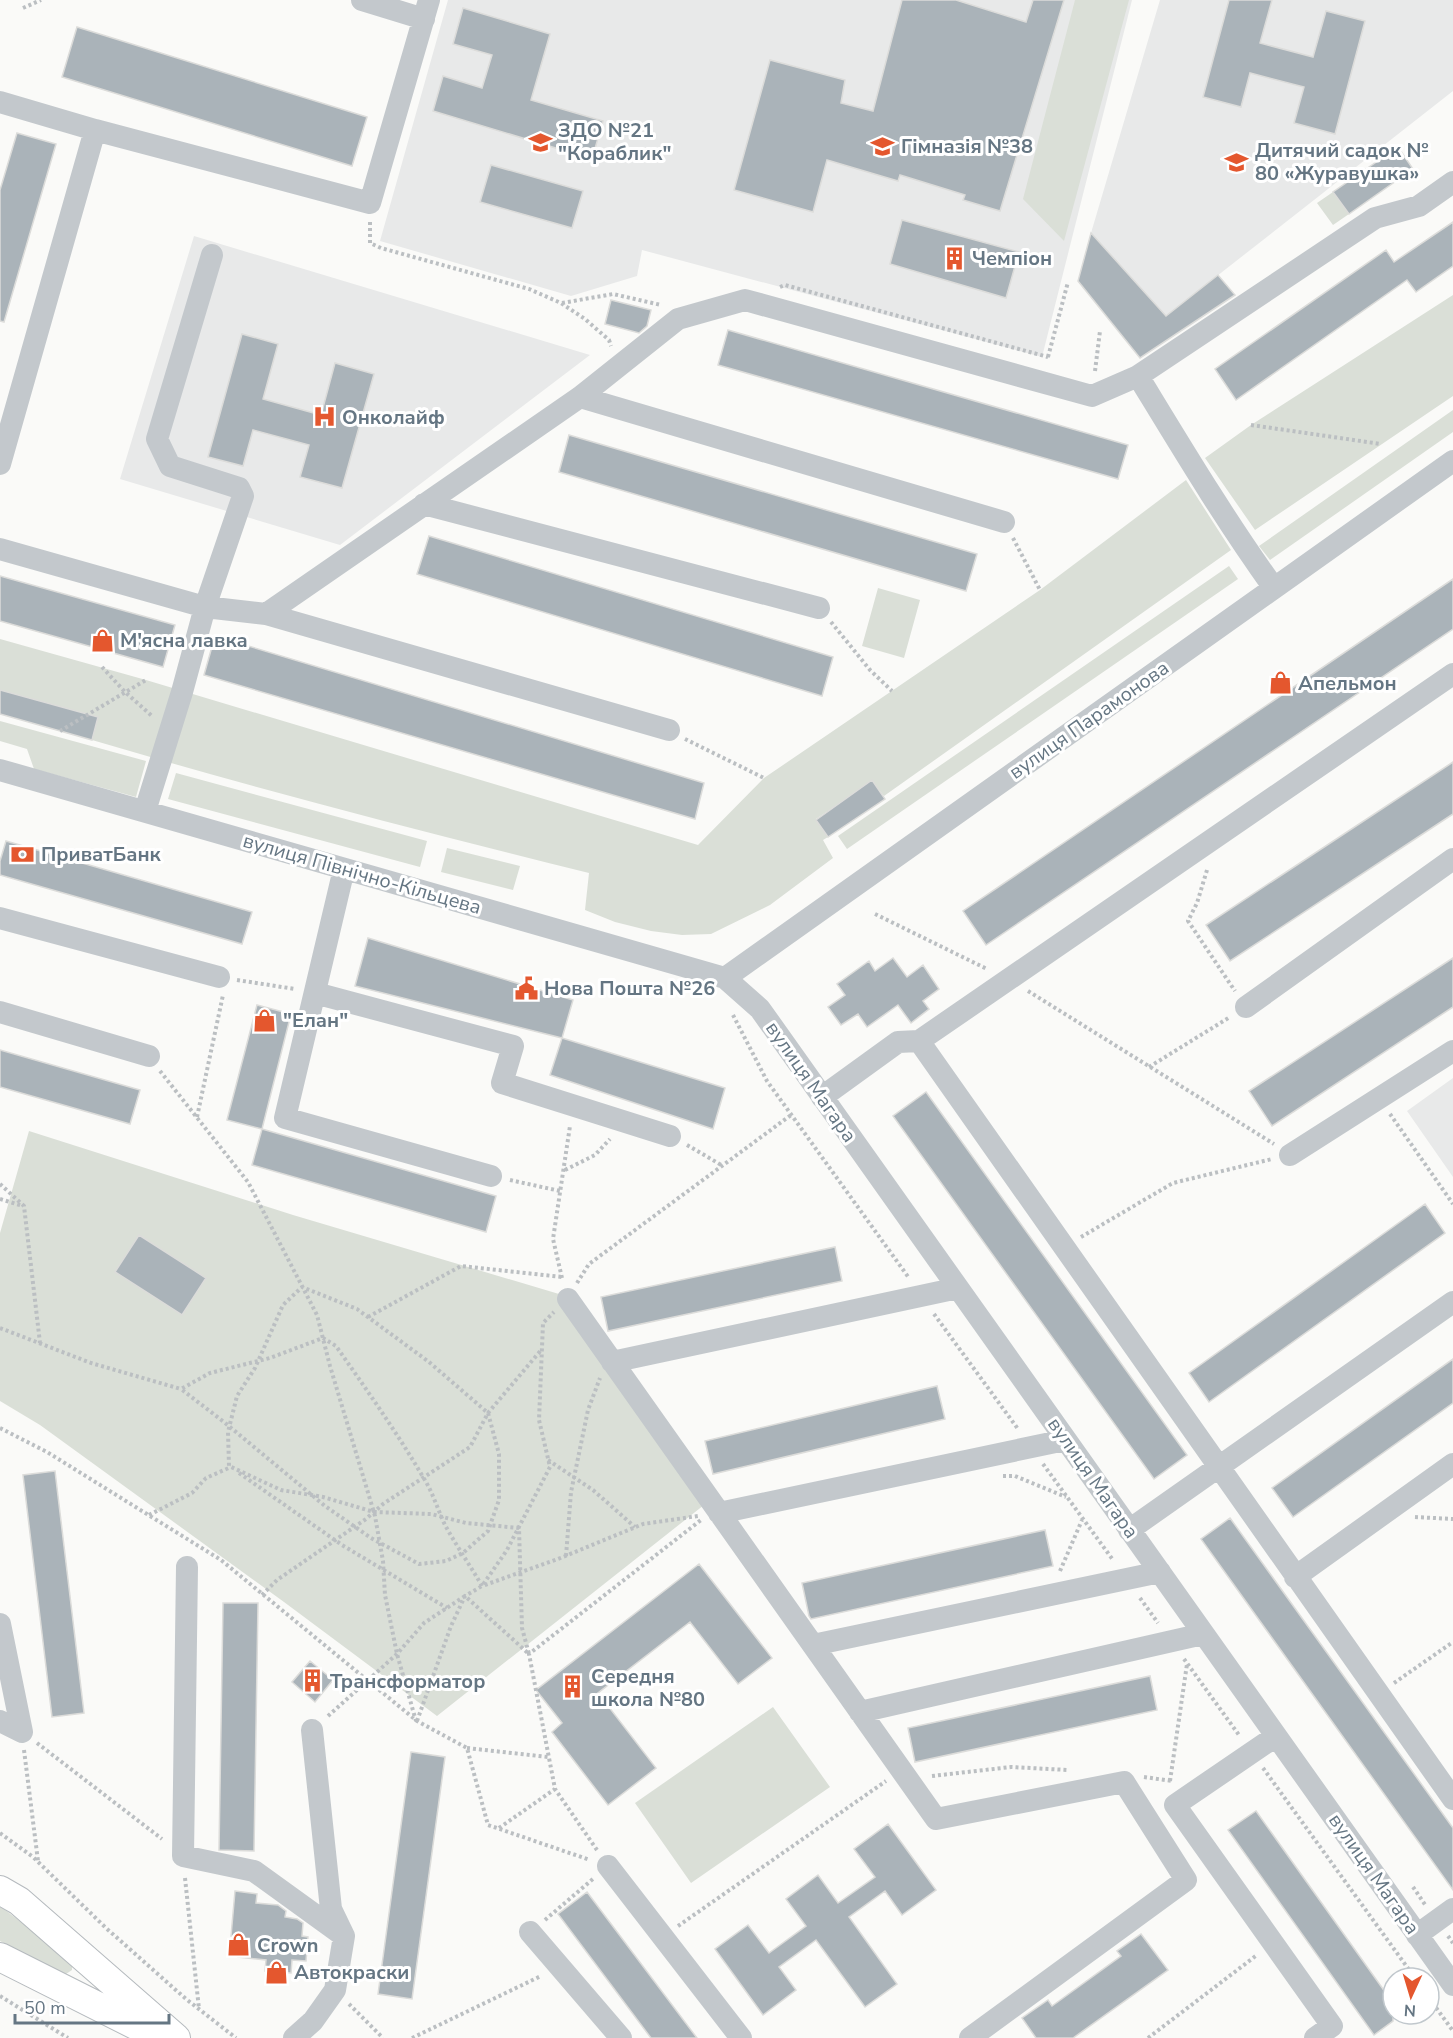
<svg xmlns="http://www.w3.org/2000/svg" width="1453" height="2038" font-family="'Nunito Sans',sans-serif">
<rect width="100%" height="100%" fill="#fafaf8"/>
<path fill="#e8e9e9" d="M448 0H1132L1042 357 642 250 637 276 571 296 380 241Z
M1160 0H1453V91L1166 316 1091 233Z
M194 236 590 355 340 545 120 479Z
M1453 1078V1177L1407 1111Z"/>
<path fill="#dadfd7" d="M1075 0H1129L1064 241 1023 199Z
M1333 192 1349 214 1333 225 1317 203Z
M1453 295V396L1255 530 1205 458 1251 425Z
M1453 410V432L1270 560 1259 546Z
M1186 480 1231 550 884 796 872 781 816 819 828 837 823 840 833 858 770 905 711 934 682 935 651 931 615 922 585 910 589 873C423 832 257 789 92 740L98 717 0 690V639L146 680 698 845 764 778 1040 590Z
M1229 566 1238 579 847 849 838 836Z
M878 588 920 600 904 658 862 646Z
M0 721 146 761 136 797 34 769 27 749 0 741Z
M176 773 427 841 420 867 168 799Z
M447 848 520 866 513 890 441 872Z
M29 1131 293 1215 559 1294 704 1505 437 1716 284 1602 40 1425 0 1401V1233Z
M773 1707 830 1787 691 1883 635 1803Z
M0 1906 68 1958 72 1964V1970L66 1974 58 1972 0 1941Z"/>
<path fill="#aab3b9" stroke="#dcdcda" stroke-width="1.5" d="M902 0H956L1026 22 1033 0H1064L1000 211 963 200 965 195 900 175 898 181 827 160 813 212 734 190 770 60 845 80 841 103 873 111Z
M1229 0H1272L1260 43 1313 57 1326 11 1365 21 1335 134 1294 123 1304 87 1250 73 1241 107 1203 97Z
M463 8 550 34 531 100 603 121 592 159 433 111 443 76 482 88 492 55 453 44Z
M77 27 367 117 352 166 62 77Z
M17 133 56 144 4 322 0 321V190Z
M1398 147 1413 169 1349 214 1333 192Z
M491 165 583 191 572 228 480 202Z
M902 220 1019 252 1006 298 890 264Z
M1453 222V266L1416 292 1407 280 1236 400 1215 369 1386 250 1394 262Z
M1091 233 1166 316 1218 275 1235 295 1140 358 1078 281Z
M611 300 651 310 647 326 639 333 605 324Z
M728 330 1128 445 1118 479 718 365Z
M242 334 278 344 263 399 321 415 335 363 374 374 342 488 300 477 309 445 253 430 243 466 208 457Z
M569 435 977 554 966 591 559 472Z
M429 536 833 657 822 696 417 574Z
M0 576 175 625 163 667 0 621Z
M1453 579V629L986 945 963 911Z
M215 636 704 783 695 819 204 675Z
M0 690 98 717 92 740 0 714Z
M1453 762V814L1230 961 1206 925Z
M872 780 885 799 828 837 816 820Z
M6 841 252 912 242 944 0 875V861Z
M368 938 573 1000 562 1038 355 986Z
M893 958 907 977 923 965 939 989 923 1001 929 1009 911 1023 898 1005 867 1027 858 1014 841 1025 828 1007 845 995 837 984 869 961 875 971Z
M1453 958V1007L1272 1126 1249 1091Z
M257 1005 291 1014 262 1129 227 1120Z
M562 1038 725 1088 713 1129 550 1075Z
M0 1050 140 1090 130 1124 0 1087Z
M926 1092 1187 1455 1154 1479 893 1116Z
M262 1129 496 1196 486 1232 252 1165Z
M1425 1204 1445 1233 1209 1402 1189 1373Z
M139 1235 206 1278 182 1315 115 1272Z
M835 1247 842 1281 608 1331 601 1297Z
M1453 1359V1403L1293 1517 1272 1488Z
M937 1386 945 1419 713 1474 705 1441Z
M55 1471 84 1713 52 1717 23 1475Z
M1230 1518 1453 1828V1890L1201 1539Z
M1045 1530 1053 1566 811 1619 809 1616 802 1583Z
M699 1564 772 1658 738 1684 690 1622 598 1693 656 1768 608 1805 552 1732 562 1723 536 1690Z
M223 1603H258L254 1851 219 1850Z
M310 1661 333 1680 315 1702 292 1682Z
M1150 1676 1157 1710 915 1762 908 1728Z
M411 1752 445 1757 412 1999 378 1994Z
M1256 1811 1393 2003V2021L1374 2035 1228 1830Z
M888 1824 936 1890 902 1915 885 1891 849 1917 897 1984 865 2007 816 1940 779 1967 796 1990 763 2015 715 1949 748 1925 769 1953 806 1926 786 1899 818 1875 838 1903 875 1877 854 1849Z
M235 1891 257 1894 256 1903 278 1905 286 1911 285 1917 297 1919 303 1923 302 1936 308 1937 306 1961 292 1960 291 1973 265 1971 266 1960 238 1957 239 1945 235 1944 236 1936H231Z
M587 1892 697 2038H651L558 1914Z
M1141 1934 1168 1970 1073 2038H1036L1022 2018 1048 2000 1052 2006 1121 1956 1117 1951Z"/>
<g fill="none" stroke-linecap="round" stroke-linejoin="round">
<defs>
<path id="major" d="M0 1890 19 1901 176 2038
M0 1957 159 2037"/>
</defs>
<use href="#major" stroke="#b5babe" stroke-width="30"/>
<path stroke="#bbbfc2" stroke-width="4" stroke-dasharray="3 3" stroke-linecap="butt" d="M23 8 41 0
M370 222V243L381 248 529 289 561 303 585 319 609 340 611 346
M780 287 785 285 1048 357
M562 303 613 294 661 305
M1048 357 1068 282
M1095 371 1100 331
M1251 425 1381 444
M1013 538 1040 590
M831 622 870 670 892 691
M102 667 125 692 153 717
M60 731 146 680
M685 739 764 778
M1207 870 1197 903 1188 921 1235 991
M875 914 987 969
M237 980 295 989
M1028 991 1274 1144
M733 1015 767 1081 909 1278
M1149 1067 1230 1017
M160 1071 248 1182 317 1315 330 1366 375 1516 383 1561 385 1595 397 1654 416 1721
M1390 1114 1453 1204
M197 1117 223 995
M687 1145 723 1166
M565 1170 595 1155 610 1139
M510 1180 560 1191
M0 1184 24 1206 40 1343
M0 1199 23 1206
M1081 1237 1173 1183 1272 1159
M562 1278 553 1239 570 1126
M577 1283 589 1264 791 1115
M934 1314 1018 1429
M368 1317 461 1266 562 1277
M0 1328 91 1363 181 1389
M0 1428 47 1452 221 1560 417 1721 467 1748 488 1825 590 1860
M548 1460 593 1490 635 1527
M1043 1464 1113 1560
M239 1473 342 1545 447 1608
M1003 1476H1015L1066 1497
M149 1515 192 1493 206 1478 231 1467
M1415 1517 1453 1519
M566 1556 571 1492 588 1410 600 1378
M1060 1571 1082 1520
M262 1595 277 1580 366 1519 383 1504 470 1447 488 1413 542 1349
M1140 1598 1158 1623
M1184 1659 1239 1735
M1394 1683 1453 1642
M328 1716 397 1654 424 1623 465 1596 529 1654 522 1628 519 1528 466 1523 431 1514 374 1512 323 1497 281 1490 229 1466 228 1432 237 1396 255 1368 283 1305 302 1287 357 1309 429 1362 488 1413 499 1454V1500L488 1531 463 1553 446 1561 419 1564 371 1538 325 1506 224 1422 181 1389 210 1373 270 1358 323 1338 336 1346C366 1389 396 1431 423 1477 432 1491 437 1507 444 1523 455 1544 470 1565 482 1586L558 1559 643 1524 698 1516
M417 1721 451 1626 465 1596 482 1586 507 1550 550 1467 539 1420 543 1323 554 1312
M37 1743 162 1839
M467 1748 548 1757
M24 1750 38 1861
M1263 1768 1415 1978
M932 1776 1011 1767 1068 1770
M1144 1777 1172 1781
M1170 1781 1187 1664
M499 1828 555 1789
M0 1833 33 1857 106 1928 186 1999 236 2038
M597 1850 555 1789 529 1654 701 1520
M185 1878 199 2009
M1413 1887 1426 1906
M545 1920 594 1878
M678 1926 886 1781
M1448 1936 1453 1943
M0 1996 68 2038
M1429 1998 1453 2031
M349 2004 383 2038
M412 2038 541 1976
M1148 2038 1257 1955"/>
<path stroke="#c3c8cc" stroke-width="22" d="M362 0 424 19
M0 102 95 130 370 203 429 0
M1138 376 1375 218 1419 206 1453 182
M580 397 1004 522
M0 464 95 130
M424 504 819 608
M0 549 205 607 266 614 580 397 678 319 745 300 1092 396 1138 376C1182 448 1225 520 1274 588
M266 614 669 730
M0 770 725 978 760 1009 1453 1985
M145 811 182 692 205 607 243 496 239 488 170 466 157 439 212 255
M344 869 285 1118 491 1176
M0 918 219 977
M725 978 1453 461
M315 993 513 1046 502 1083 670 1136
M1246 1007 1453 859
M0 1012 149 1056
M919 1041 1453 1799
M822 1097 898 1042 919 1041 1453 674
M1290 1155 1453 1051
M568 1299 936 1819 1124 1782 1186 1880 970 2038
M612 1362 958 1288
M719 1513 1065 1440
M1129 1530 1453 1302
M187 1567 183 1856 254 1871 344 1936
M1295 1577 1453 1464
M0 1624 22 1732 0 1721
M813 1645 1160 1572
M860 1712 1203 1634
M1276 1736 1175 1805 1332 2026 1315 2038
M608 1866 741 2038
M530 1932 621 2038
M1417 1935 1453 1909
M294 2038 313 2021 335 1990 344 1936 331 1909 312 1730"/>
<use href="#major" stroke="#fff" stroke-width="28"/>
</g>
<defs>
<symbol id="school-bare" viewBox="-9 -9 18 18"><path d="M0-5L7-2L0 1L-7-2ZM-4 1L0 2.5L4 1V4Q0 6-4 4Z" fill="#e4572e" stroke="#fff" stroke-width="2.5" paint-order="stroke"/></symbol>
<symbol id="building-bare" viewBox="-9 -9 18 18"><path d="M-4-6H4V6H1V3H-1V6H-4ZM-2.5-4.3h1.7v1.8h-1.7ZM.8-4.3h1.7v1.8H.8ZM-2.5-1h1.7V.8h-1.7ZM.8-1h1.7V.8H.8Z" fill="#e4572e" stroke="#fff" stroke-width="2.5" paint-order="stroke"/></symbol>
<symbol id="hospital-bare" viewBox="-9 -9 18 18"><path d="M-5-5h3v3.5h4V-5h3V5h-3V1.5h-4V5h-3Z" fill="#e4572e" stroke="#fff" stroke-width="2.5" paint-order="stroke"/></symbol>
<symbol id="shop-bare" viewBox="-9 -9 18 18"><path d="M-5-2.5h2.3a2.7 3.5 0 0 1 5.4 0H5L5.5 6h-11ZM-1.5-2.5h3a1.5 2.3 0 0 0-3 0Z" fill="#e4572e" stroke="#fff" stroke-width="2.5" paint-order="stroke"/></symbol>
<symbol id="bank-bare" viewBox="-9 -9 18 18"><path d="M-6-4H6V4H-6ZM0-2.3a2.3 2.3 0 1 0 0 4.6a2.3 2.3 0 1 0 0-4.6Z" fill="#e4572e" stroke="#fff" stroke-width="2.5" paint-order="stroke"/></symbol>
<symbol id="civic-bare" viewBox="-9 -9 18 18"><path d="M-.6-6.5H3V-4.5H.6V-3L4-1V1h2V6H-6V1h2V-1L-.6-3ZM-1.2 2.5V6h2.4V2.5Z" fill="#e4572e" stroke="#fff" stroke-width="2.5" paint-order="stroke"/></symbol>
</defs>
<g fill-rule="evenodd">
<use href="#school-bare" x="524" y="126" width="33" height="33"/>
<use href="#school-bare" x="866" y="130" width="33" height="33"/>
<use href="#school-bare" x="1220" y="146" width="33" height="33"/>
<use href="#building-bare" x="938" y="242" width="33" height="33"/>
<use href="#hospital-bare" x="308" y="400" width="33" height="33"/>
<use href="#shop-bare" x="86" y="624" width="33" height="33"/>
<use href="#shop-bare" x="1264" y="666" width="33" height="33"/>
<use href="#bank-bare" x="6" y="838" width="33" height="33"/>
<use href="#civic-bare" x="510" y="972" width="33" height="33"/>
<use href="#shop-bare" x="248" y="1004" width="33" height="33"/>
<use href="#building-bare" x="296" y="1664" width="33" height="33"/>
<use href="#building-bare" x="556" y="1670" width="33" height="33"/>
<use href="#shop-bare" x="222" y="1928" width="33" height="33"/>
<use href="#shop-bare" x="260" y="1956" width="33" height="33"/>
</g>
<g text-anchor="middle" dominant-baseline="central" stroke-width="6" stroke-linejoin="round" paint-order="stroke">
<g font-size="20" font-weight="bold" fill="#657683" stroke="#fff" text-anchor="start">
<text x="558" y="130">ЗДО №21<tspan x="558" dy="23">"Кораблик"</tspan></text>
<text x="901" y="146">Гімназія №38</text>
<text x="1255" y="150">Дитячий садок №<tspan x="1255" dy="23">80 «Журавушка»</tspan></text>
<text x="972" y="258">Чемпіон</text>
<text x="342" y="417">Онколайф</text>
<text x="120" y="640">М'ясна лавка</text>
<text x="1298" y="683">Апельмон</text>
<text x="41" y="854">ПриватБанк</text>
<text x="544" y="988">Нова Пошта №26</text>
<text x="283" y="1020">"Елан"</text>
<text x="591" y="1676">Середня<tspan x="591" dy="23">школа №80</tspan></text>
<text x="330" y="1681">Трансформатор</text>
<text x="257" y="1945">Crown</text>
<text x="294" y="1972">Автокраски</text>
</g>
<g font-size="20" fill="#657683" stroke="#fff">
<text transform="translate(1089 720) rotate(-35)">вулиця Парамонова</text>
<text transform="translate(362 874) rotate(16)">вулиця Північно-Кільцева</text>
<text transform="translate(811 1082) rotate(55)">вулиця Магара</text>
<text transform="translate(1093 1478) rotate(55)">вулиця Магара</text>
<text transform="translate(1374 1874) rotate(55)">вулиця Магара</text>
</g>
</g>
<g transform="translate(1411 1996) rotate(184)"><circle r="28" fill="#ffffff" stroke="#c1c8cd" stroke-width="1.5"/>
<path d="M0-4.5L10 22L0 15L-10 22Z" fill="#e4572e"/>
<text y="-9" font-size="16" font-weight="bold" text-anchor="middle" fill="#657683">N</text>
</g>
<path d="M15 2014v9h154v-9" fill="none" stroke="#657683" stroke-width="3"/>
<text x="24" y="2014" font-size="18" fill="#657683" stroke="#ffffff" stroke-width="4.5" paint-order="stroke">50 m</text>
</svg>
